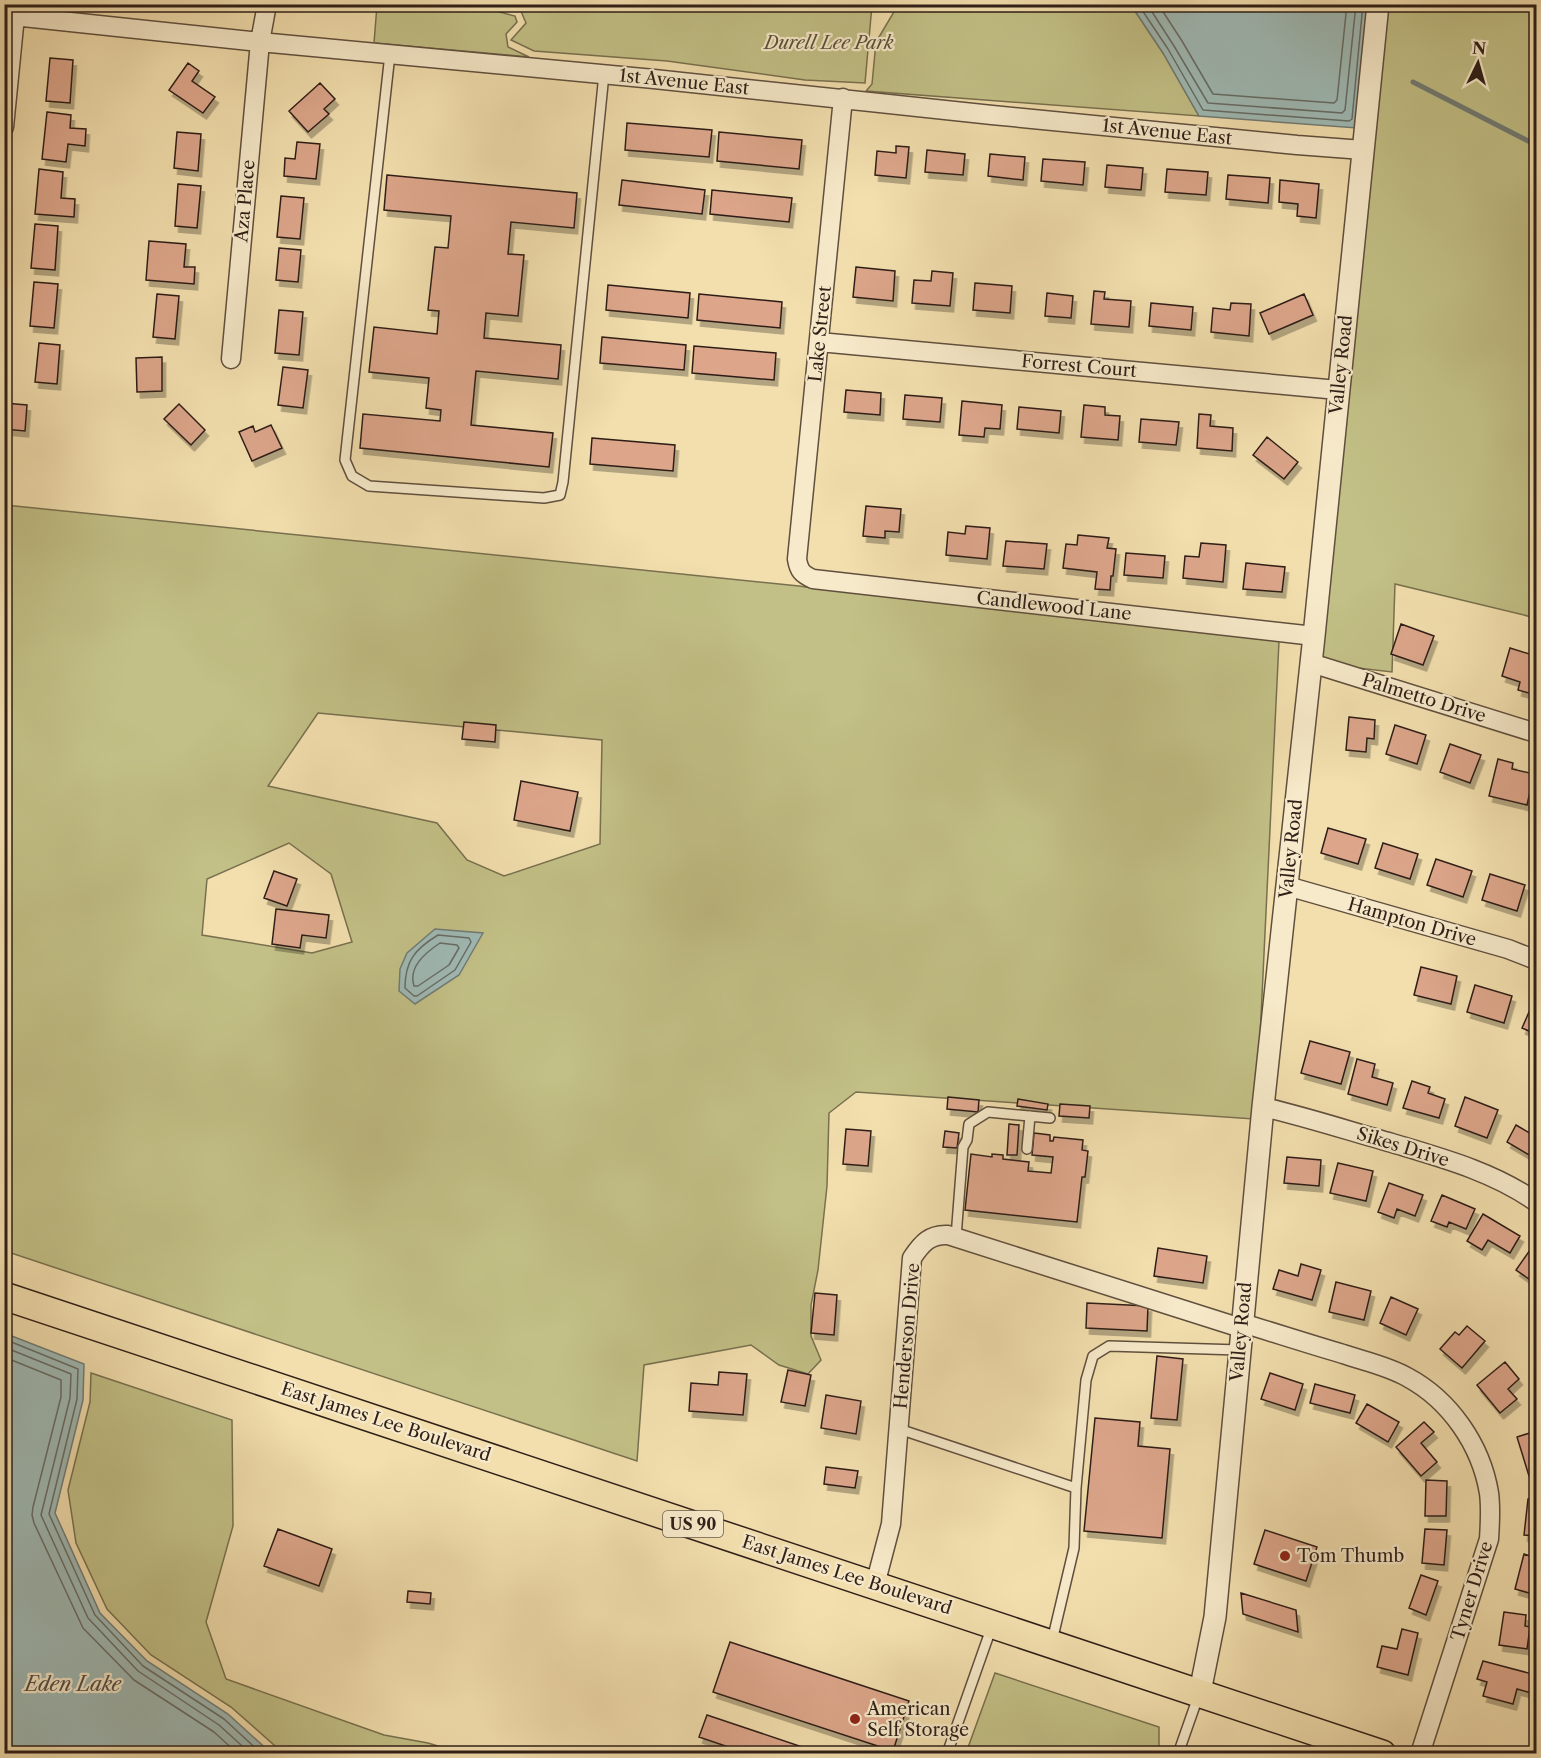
<svg xmlns="http://www.w3.org/2000/svg" width="1541" height="1758" font-family="'Libre Caslon Text',serif">
<defs>
<filter id="shadow"><feDropShadow dx="3.5" dy="6" stdDeviation="0" flood-color="#0004"/></filter>
</defs>
<rect width="100%" height="100%" fill="#f3dfae"/>
<filter id="stains"><feTurbulence type="fractalNoise" baseFrequency=".00333" numOctaves="4"/><feColorMatrix values="0 0 0 0 .2 0 0 0 0 .09 0 0 0 0 .02 0 0 0 .5 -.17"/></filter>
<radialGradient id="worn" r=".72"><stop offset=".6" stop-color="#630" stop-opacity="0"/><stop offset="1" stop-color="#630" stop-opacity=".3"/></radialGradient>
<path fill="#c2c086" stroke="#78704f" stroke-width="1.5" fill-rule="evenodd" d="M377 5H473L515 16 517 22 506 34 508 47 529 57 374 43Z
M502 5H872L865 83 805 80 667 61 534 51 511 40 526 23 520 9Z
M898 5H1131L1163 53 1199 116 866 91 872 84 876 42Z
M1386 5H1536V618L1395 584 1392 672 1358 668 1321 657Z
M5 505 799 586 812 588 1279 641 1258 1079 1254 1119 856 1092 829 1113 827 1186 818 1270 811 1305V1336L821 1360 808 1374 779 1365 751 1345 644 1365 637 1461 5 1251ZM318 713 602 740 600 844 504 876 467 860 437 823 268 786ZM289 843 331 874 352 942 312 953 202 935 207 879Z
M91 1373 232 1420 233 1526 206 1622 226 1679 384 1735 428 1743 461 1753H283L231 1707 151 1655 107 1609 76 1543 68 1490 90 1402Z
M995 1673 1159 1727V1753H966Z"/>
<path fill="#9fbab5" stroke="#727c76" stroke-width="1.5" d="M1131 5H1369L1357 128 1199 116 1163 53Z
M435 929 483 933 459 975 415 1004 399 991 400 969 407 953Z
M4 1333 84 1364 83 1400 55 1513 100 1613 147 1661 228 1714 271 1753H5Z"/>
<g fill="none" stroke-linecap="round" stroke-linejoin="round">
<path stroke="#676c66" stroke-width="1.5" d="M1138 4 1168 49 1203 110 1349 121 1352 119 1363 4
M1147 4 1174 46 1208 103 1342 113 1345 110 1356 4
M1158 4 1182 41 1213 94 1334 103 1337 100 1347 4
M438 935 469 938 471 942 455 970 417 996H414L405 988C405 961 415 949 438 935Z
M440 943 457 945 459 948 449 965 418 986H414C408 967 425 953 440 943Z
M4 1339 78 1369 77 1399 49 1514 95 1615 143 1666 224 1719 262 1754
M4 1347 71 1374 70 1398 41 1515 88 1618 138 1671 219 1725 251 1754
M4 1357 61 1380V1397L33 1507 32 1515 34 1523 83 1628 134 1680 214 1732 238 1754"/>
<path stroke="#727c76" stroke-width="5" d="M1413 82 1536 145
M4 1206 9 1227"/>
</g>
<path fill="#dda68b" stroke="#2f1f18" stroke-width="1.5" filter="url(#shadow)" d="M50 58 73 60 70 103 46 101Z
M188 63 199 71 192 81 215 97 203 113 169 90Z
M320 83 335 99 324 109 329 114 308 132 289 111Z
M47 112 71 115 70 128 86 129 85 146 68 144 66 162 42 159Z
M627 123 712 130 709 157 625 150Z
M177 132 201 134 198 171 174 168Z
M719 132 802 140 799 169 717 161Z
M297 142 320 144 316 179 284 176 285 158 295 159Z
M896 146 909 147 906 178 875 175 877 151 896 153Z
M927 150 965 154 963 175 925 172Z
M990 154 1025 157 1023 180 988 176Z
M1043 159 1085 162 1083 185 1041 181Z
M1107 165 1143 168 1141 190 1105 187Z
M39 169 63 172 61 198 75 199 74 217 35 214Z
M1167 169 1208 172 1206 195 1165 192Z
M387 175 577 193 574 228 511 222 508 254 524 255 518 316 486 313 484 338 561 345 558 379 476 371 471 425 553 433 549 467 360 448 363 414 440 421 441 410 426 408 429 378 369 372 374 327 437 334 439 311 428 310 435 247 448 248 451 216 384 210Z
M1228 175 1270 178 1268 203 1226 199Z
M622 180 705 190 702 214 619 205Z
M1280 180 1319 184 1316 218 1297 216 1298 204 1279 202Z
M178 184 201 186 197 228 175 226Z
M712 190 792 198 789 222 710 214Z
M281 196 304 198 300 239 277 237Z
M35 224 58 226 55 270 31 268Z
M149 241 186 244 184 267H195L194 284 146 280Z
M279 248 301 250 298 282 276 280Z
M856 267 895 271 893 301 853 297Z
M932 271 953 273 950 306 912 303 914 280 931 281Z
M34 282 58 284 54 328 30 326Z
M975 283 1012 286 1010 313 973 310Z
M608 285 690 293 688 318 606 310Z
M1094 291 1105 292 1104 299 1131 301 1129 327 1091 324Z
M1047 293 1073 296 1071 318 1045 316Z
M157 294 179 296 175 339 153 337Z
M699 294 782 302 780 328 697 320Z
M1304 294 1313 315 1269 334 1260 313Z
M1151 303 1193 307 1191 330 1149 326Z
M1231 303 1251 304 1249 336 1211 332 1213 308 1230 310Z
M279 310 303 312 299 355 275 353Z
M602 337 686 345 684 370 600 363Z
M39 343 60 345 57 384 35 382Z
M694 346 776 353 774 380 692 373Z
M162 357V391L137 392 136 358Z
M283 367 308 370 303 408 278 405Z
M846 390 881 393 880 415 844 412Z
M905 395 942 398 940 422 903 419Z
M962 401 1002 405 1000 429 985 428 984 437 959 435Z
M4 403 27 405 25 431 4 429Z
M179 404 205 430 191 445 164 419Z
M1084 405 1105 407V415L1120 416 1118 440 1081 437Z
M1019 407 1061 411 1059 433 1017 429Z
M1199 414 1211 415 1210 426 1233 428 1232 451 1197 448Z
M1141 419 1179 422 1176 445 1139 442Z
M271 425 282 448 252 461 239 432 253 426 255 432Z
M1267 437 1298 462 1284 479 1253 455Z
M592 438 675 445 673 471 590 464Z
M866 506 901 509 899 532 885 531V538L863 536Z
M966 526 990 528 987 559 946 555 948 532 965 534Z
M1078 535 1109 538 1107 548 1116 549 1113 576H1111L1110 590 1095 589 1097 572 1063 568 1066 544 1077 545Z
M1006 541 1047 544 1044 569 1003 566Z
M1201 543 1226 545 1223 582 1183 578 1185 556 1199 557Z
M1126 553 1165 556 1163 578 1124 575Z
M1246 563 1285 567 1282 592 1243 589Z
M1401 624 1434 636 1423 665 1391 654Z
M1510 648 1536 656V695L1518 690 1520 682 1502 676Z
M1349 717 1375 720 1374 739 1367 738 1366 752 1346 750Z
M464 722 496 725 495 742 462 739Z
M1395 725 1426 735 1417 764 1386 754Z
M1450 744 1481 755 1470 783 1440 772Z
M1498 759 1513 763 1512 769 1534 774 1527 805 1489 796Z
M521 781 578 792 570 831 514 820Z
M1328 828 1366 839 1358 864 1321 853Z
M1383 843 1418 854 1410 879 1375 868Z
M1436 859 1472 871 1463 897 1427 885Z
M274 871 297 879 287 906 264 898Z
M1490 874 1525 885 1517 911 1482 900Z
M276 909 329 915 326 938 302 935 300 948 272 944Z
M1421 967 1457 976 1451 1004 1414 995Z
M1475 985 1512 996 1504 1023 1467 1012Z
M1533 1003 1536 1004V1034L1522 1028Z
M1310 1041 1350 1052 1341 1084 1301 1073Z
M1357 1059 1375 1064 1372 1077 1393 1083 1387 1105 1348 1094Z
M1412 1081 1430 1087 1428 1093 1445 1099 1439 1118 1403 1108Z
M948 1097 979 1100 978 1112 947 1109Z
M1465 1097 1498 1110 1487 1138 1455 1126Z
M1018 1099 1048 1104 1047 1110 1017 1106Z
M1060 1104 1090 1106 1089 1118 1059 1116Z
M1009 1124 1019 1125 1017 1155H1007Z
M1516 1125 1533 1135 1536 1129V1159L1507 1142Z
M846 1129 871 1131 868 1166 843 1164Z
M945 1131 959 1133 957 1148 943 1147Z
M1034 1133 1050 1135V1141H1053L1054 1137 1083 1140 1082 1150 1088 1151 1085 1177H1082L1077 1222 965 1210 971 1154 992 1157V1154L1003 1155V1159L1029 1162 1028 1171 1051 1173 1053 1157 1032 1155Z
M1287 1157 1321 1160 1319 1186 1284 1183Z
M1338 1163 1373 1171 1366 1201 1330 1193Z
M1389 1183 1423 1195 1415 1216 1397 1209 1394 1218 1378 1212Z
M1442 1195 1475 1209 1466 1229 1449 1222 1447 1227 1431 1221Z
M1483 1214 1520 1236 1510 1253 1488 1240 1482 1250 1467 1241Z
M1158 1248 1207 1256 1203 1283 1154 1276Z
M1530 1250 1536 1255V1284L1516 1270Z
M1301 1264 1321 1270 1312 1300 1273 1289 1279 1270 1298 1276Z
M1336 1282 1371 1291 1364 1320 1329 1312Z
M815 1293 837 1295 834 1335 811 1333Z
M1391 1297 1418 1309 1406 1335 1380 1323Z
M1087 1303 1148 1306 1147 1331 1086 1328Z
M1467 1326 1485 1341 1462 1368 1440 1349 1455 1332 1459 1335Z
M1157 1356 1183 1359 1177 1420 1151 1418Z
M1505 1362 1519 1379 1508 1389 1517 1399 1500 1413 1477 1385Z
M788 1370 811 1375 805 1406 781 1402Z
M719 1372 747 1374 743 1415 689 1411 691 1383 718 1385Z
M1270 1373 1303 1384 1295 1410 1261 1399Z
M1315 1384 1355 1395 1350 1413 1310 1403Z
M826 1395 861 1401 856 1434 821 1428Z
M1367 1404 1399 1422 1388 1442 1356 1423Z
M1095 1418 1140 1422 1138 1446 1170 1449 1162 1538 1084 1531Z
M1424 1422 1434 1432 1421 1443 1437 1462 1421 1476 1396 1447Z
M1536 1431V1473L1529 1476 1517 1437Z
M826 1467 858 1471 855 1488 824 1484Z
M1426 1480 1447 1481 1446 1516H1425Z
M1528 1499 1536 1500V1536L1524 1535Z
M278 1529 332 1549 319 1586 264 1566Z
M1425 1529 1447 1530 1444 1565 1422 1563Z
M1265 1530 1317 1547 1306 1581 1254 1564Z
M1524 1554 1536 1558V1595L1515 1589Z
M1421 1575 1438 1581 1426 1615 1409 1608Z
M408 1591 431 1593 430 1604 407 1602Z
M1241 1593 1296 1610 1298 1632 1243 1614Z
M1504 1612 1526 1615 1525 1626 1530 1627 1527 1649 1499 1645Z
M1402 1629 1418 1633 1408 1675 1377 1667 1382 1646 1397 1649Z
M730 1642 909 1701 893 1751 713 1692Z
M1483 1661 1536 1675 1531 1693 1517 1689 1513 1704 1483 1696 1487 1682 1477 1679Z
M707 1715 823 1754H749L699 1737Z"/>
<g fill="none" stroke-linecap="round" stroke-linejoin="round">
<defs>
<path id="service" d="M390 54 345 460 352 476 369 486 544 498 560 495 563 482 604 74
M1027 1149 1030 1116
M956 1237 963 1147 967 1140 969 1124 988 1112 1050 1118
M899 1429 1076 1488
M1052 1641 1074 1548 1076 1488 1086 1380 1093 1356 1109 1346 1239 1350
M948 1751 992 1626
M1178 1754 1199 1694"/>
<path id="minor" d="M4 15 260 42 654 79 992 115 1297 145 1363 150
M843 98 797 559C799 571 802 574 813 579L1314 636
M4 127 15 16
M819 342 1338 390
M231 359 260 42 267 4
M1311 663 1536 733
M1287 886 1508 949 1536 960
M1263 1107C1307 1117 1349 1131 1392 1143 1442 1158 1494 1172 1536 1202
M1242 1323C1275 1333 1309 1344 1343 1354 1364 1361 1388 1366 1407 1377 1450 1400 1481 1445 1489 1493 1491 1508 1490 1524 1489 1539L1420 1754
M875 1585 891 1524 912 1258C922 1243 930 1234 948 1235L1241 1328"/>
<path id="tertiary" d="M1200 1692 1215 1617 1263 1107 1314 636 1378 4"/>
<path id="primary" d="M4 1296 1382 1754"/>
</defs>
<use href="#service" stroke="#604f3e" stroke-width="12"/>
<use href="#minor" stroke="#604f3e" stroke-width="21"/>
<use href="#tertiary" stroke="#604f3e" stroke-width="24"/>
<use href="#primary" stroke="#2f1f18" stroke-width="30"/>
<use href="#service" stroke="#f7eaca" stroke-width="9"/>
<use href="#minor" stroke="#f7eaca" stroke-width="18"/>
<use href="#tertiary" stroke="#f7eaca" stroke-width="21"/>
<use href="#primary" stroke="#f3dfae" stroke-width="27"/>
</g>
<g fill="#8f2418" stroke="#f7eaca" stroke-width="2">
<circle cx="1285" cy="1556" r="6"/>
<circle cx="855" cy="1719" r="6"/>
</g>
<g text-anchor="middle" dominant-baseline="central" stroke-width="4.5" stroke-linejoin="round" paint-order="stroke">
<rect fill="#f7eaca" stroke="#6b5c4d" stroke-width="1.5" x="663" y="1511" width="60" height="26" rx="4.5"/>
<g font-size="16" font-weight="bold" fill="#2f1f18">
<text x="693" y="1524">US 90</text>
</g>
<g font-size="18" font-style="italic" fill="#5b4f39" stroke="#f7eaca">
<text x="829" y="43">Durell Lee Park</text>
</g>
<g font-size="18" fill="#2f1f18" stroke="#f7eaca">
<text transform="translate(684 82) rotate(6)">1st Avenue East</text>
<text transform="translate(1167 132) rotate(6)">1st Avenue East</text>
<text transform="translate(245 201) rotate(-85)">Aza Place</text>
<text transform="translate(820 334) rotate(-84)">Lake Street</text>
<text transform="translate(1341 365) rotate(-84)">Valley Road</text>
<text transform="translate(1079 366) rotate(5)">Forrest Court</text>
<text transform="translate(1054 606) rotate(6)">Candlewood Lane</text>
<text transform="translate(1424 698) rotate(17)">Palmetto Drive</text>
<text transform="translate(1291 849) rotate(-84)">Valley Road</text>
<text transform="translate(1412 922) rotate(16)">Hampton Drive</text>
<text transform="translate(1403 1147) rotate(17)">Sikes Drive</text>
<text transform="translate(1241 1332) rotate(-85)">Valley Road</text>
<text transform="translate(907 1336) rotate(-85)">Henderson Drive</text>
<text transform="translate(386 1422) rotate(18)">East James Lee Boulevard</text>
<text transform="translate(847 1575) rotate(18)">East James Lee Boulevard</text>
<text transform="translate(1472 1591) rotate(-73)">Tyner Drive</text>
</g>
<g font-size="18" fill="#2f1f18" stroke="#f7eaca" text-anchor="start">
<text x="1297" y="1556">Tom Thumb</text>
<text x="867" y="1709">American<tspan x="867" dy="21">Self Storage</tspan></text>
</g>
<g font-size="20" font-style="italic" fill="#514e47" stroke="#f7eaca">
<text x="73" y="1684">Eden Lake</text>
</g>
</g>
<rect width="1541" height="1758" fill="none" stroke="#f3dfae" stroke-width="24"/>
<rect x="6" y="6" width="1529" height="1746" fill="none" stroke="#2f1f18" stroke-width="3"/>
<rect x="12" y="12" width="1517" height="1734" fill="none" stroke="#2f1f18" stroke-width="1.5"/>
<g transform="translate(1478 63) rotate(5)" stroke="#f7eaca" stroke-width="4.5" paint-order="stroke">
<path d="M0-4.5L10 22L0 15L-10 22Z" fill="#2f1f18"/>
<text y="-9" font-size="16" font-weight="bold" text-anchor="middle" fill="#2f1f18">N</text>
</g>
<rect width="100%" height="100%" filter="url(#stains)"/>
<rect width="100%" height="100%" fill="url(#worn)"/>
</svg>
